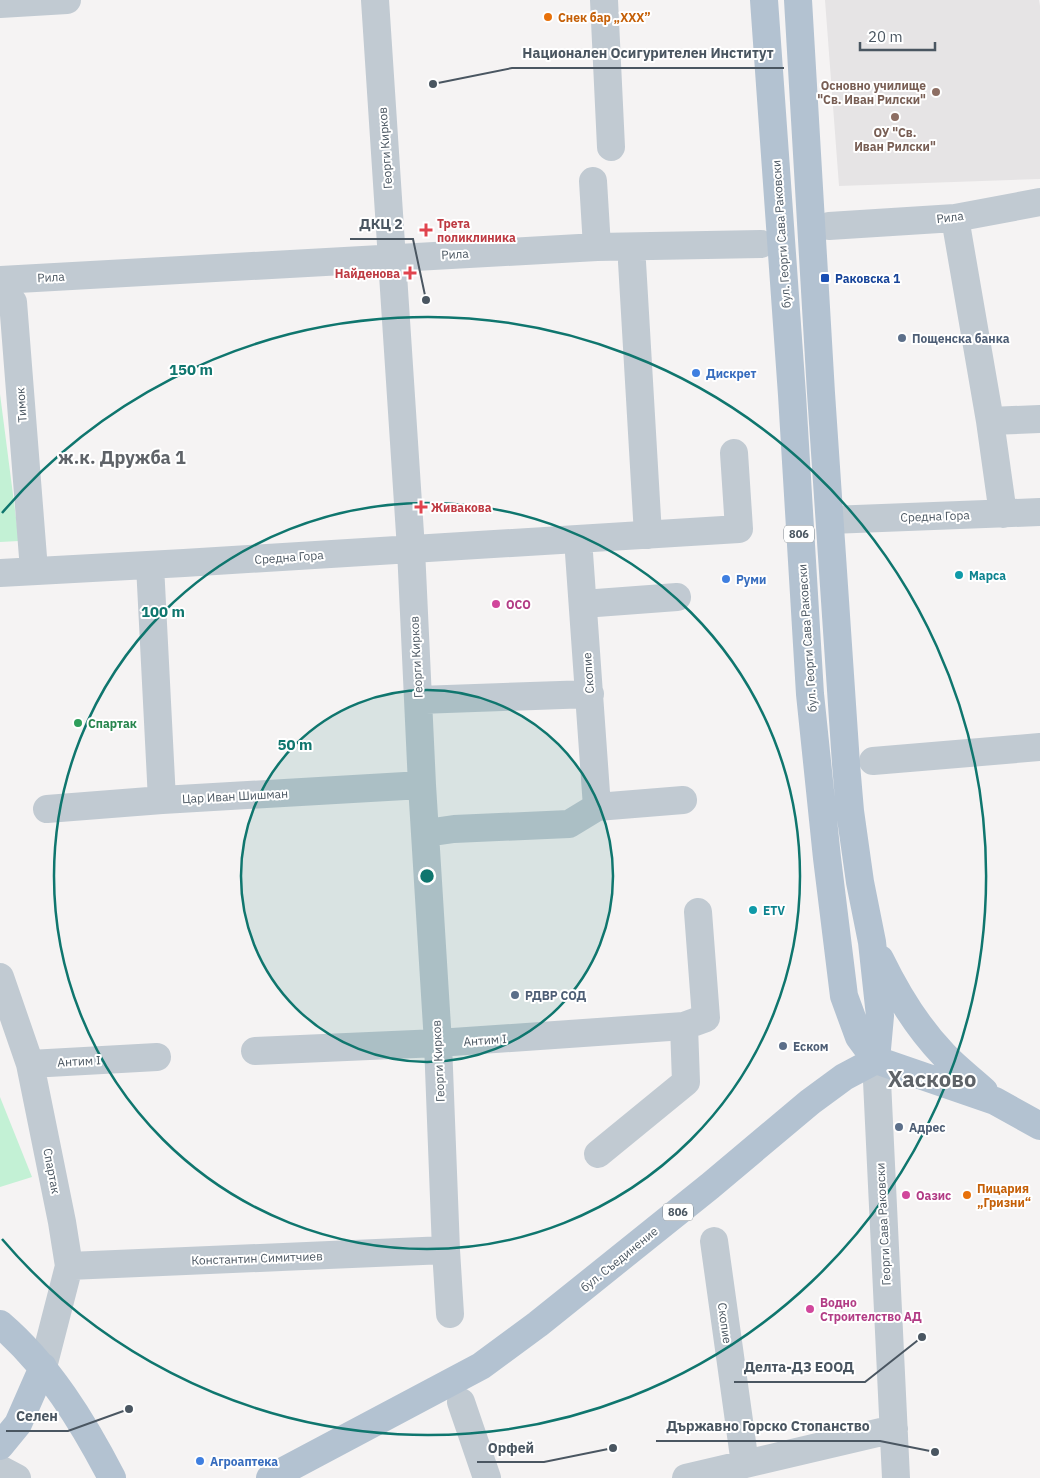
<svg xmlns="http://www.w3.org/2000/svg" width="1040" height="1478" font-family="'IBM Plex Sans',sans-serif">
<rect width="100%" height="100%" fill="#f5f3f3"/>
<path fill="#e6e4e5" d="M825 0H1039L1040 6V179L839 186Z"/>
<path fill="#c3f1d5" d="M0 394 19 541 0 542Z
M0 1097 32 1177 0 1187Z"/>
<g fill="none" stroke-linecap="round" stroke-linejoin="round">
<path stroke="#c1cad2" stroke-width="28" d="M375 0 411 549 422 785 438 1043 446 1250 450 1314
M604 0 611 147
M0 4 67 0
M593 181 597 247
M955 218 990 421 1003 514
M829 226 955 218 1040 202
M632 262 648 535
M0 280 597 247 761 244
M0 292 13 302 34 570
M990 421 1040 419
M830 520 1040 512
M578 539 597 807
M150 565 162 800
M0 573 184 563 739 529 734 453
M583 604 677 597
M419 700 590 694
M873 761 1040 747
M47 809 162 800 422 785
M426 833 454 829 569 824 597 807 683 800
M0 977 30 1064 62 1222 69 1266 43 1367
M255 1051 438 1043 684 1026 706 1018 698 912
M876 1060 896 1478
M30 1064 157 1057
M598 1154 686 1082 684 1026
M714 1241 745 1464
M69 1266 446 1250
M461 1402 487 1478
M0 1469 17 1478
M686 1478 894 1429"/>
<path stroke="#b3c2d1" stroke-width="28" d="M764 0 792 395 810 694 827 858 844 996 859 1037 876 1060
M798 0 821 393 846 764 850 811 860 882 872 942 880 1016 876 1060
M880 959C897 994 917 1027 944 1055 956 1068 971 1079 984 1091
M0 1324C48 1365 83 1422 112 1478
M0 1446 18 1424 43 1367
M270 1478 481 1366 538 1324 710 1186 810 1102 844 1077 876 1060 995 1101 1040 1126"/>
</g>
<circle cx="427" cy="876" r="186" fill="#0f766e" fill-opacity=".12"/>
<g fill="none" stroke="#0f766e" stroke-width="2.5">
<circle cx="427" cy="876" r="186"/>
<circle cx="427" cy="876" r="373"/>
<path d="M2 513A559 559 0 1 1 2 1239"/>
</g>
<g fill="#e8710a" stroke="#fff" stroke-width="2">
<circle cx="548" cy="17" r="5"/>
<circle cx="967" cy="1195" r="5"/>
</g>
<g fill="#8d6e63" stroke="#fff" stroke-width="2">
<circle cx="936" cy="92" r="5"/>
<circle cx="895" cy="117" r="5"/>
</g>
<g fill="#e0444e" stroke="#fff" stroke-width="2">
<path d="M423.5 222.5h5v5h5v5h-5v5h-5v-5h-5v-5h5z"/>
<path d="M407.5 265.5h5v5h5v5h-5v5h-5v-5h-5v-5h5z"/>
<path d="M418.5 499.5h5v5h5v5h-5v5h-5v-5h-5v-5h5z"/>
</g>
<rect fill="#1a4fb4" stroke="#fff" stroke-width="2" x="820" y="273" width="10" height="10" rx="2.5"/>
<g fill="#5c6f8a" stroke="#fff" stroke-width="2">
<circle cx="902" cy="338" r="5"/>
<circle cx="515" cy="995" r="5"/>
<circle cx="783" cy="1046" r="5"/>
<circle cx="899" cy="1127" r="5"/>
</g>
<g fill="#3f7fe0" stroke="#fff" stroke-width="2">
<circle cx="696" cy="373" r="5"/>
<circle cx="726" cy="579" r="5"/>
<circle cx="200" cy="1461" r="5"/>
</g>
<g fill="#0f9aa8" stroke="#fff" stroke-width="2">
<circle cx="959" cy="575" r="5"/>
<circle cx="753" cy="910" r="5"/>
</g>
<g fill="#d1479c" stroke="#fff" stroke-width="2">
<circle cx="496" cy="604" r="5"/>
<circle cx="906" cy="1195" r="5"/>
<circle cx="810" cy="1309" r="5"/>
</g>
<circle fill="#2e9e5b" stroke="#fff" stroke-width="2" cx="78" cy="723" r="5"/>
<g text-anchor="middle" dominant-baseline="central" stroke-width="4" stroke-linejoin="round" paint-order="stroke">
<g fill="#fff" stroke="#808990" stroke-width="1">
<rect x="784" y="525.5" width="30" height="17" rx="4"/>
<rect x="663" y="1203.5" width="30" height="17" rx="4"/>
</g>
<g font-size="11" font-weight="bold" fill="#4a5661">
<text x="799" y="534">806</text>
<text x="678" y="1212">806</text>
</g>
<g font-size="12" font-weight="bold" fill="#c56008" stroke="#fff" text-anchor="start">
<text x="558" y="17">Снек бар „ХХХ”</text>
<text x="977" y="1188">Пицария<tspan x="977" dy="14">„Гризни“</tspan></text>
</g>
<g font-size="12" font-weight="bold" fill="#785e54" stroke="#fff" text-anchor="end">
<text x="926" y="85">Основно училище<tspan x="926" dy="14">"Св. Иван Рилски"</tspan></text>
<text x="895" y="132" text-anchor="middle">ОУ "Св.<tspan x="895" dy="14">Иван Рилски"</tspan></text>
</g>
<g font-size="12" fill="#4a5661" stroke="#fff">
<text transform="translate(385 148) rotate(-94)">Георги Кирков</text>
<text transform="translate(950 217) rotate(-7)">Рила</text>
<text transform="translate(781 234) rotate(-94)">бул. Георги Сава Раковски</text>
<text transform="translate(455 254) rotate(-3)">Рила</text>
<text transform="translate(51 277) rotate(-3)">Рила</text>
<text transform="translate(21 405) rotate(-94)">Тимок</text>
<text transform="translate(935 516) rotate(-2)">Средна Гора</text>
<text transform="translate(289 557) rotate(-4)">Средна Гора</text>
<text transform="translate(807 638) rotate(-94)">бул. Георги Сава Раковски</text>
<text transform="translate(416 657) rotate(-93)">Георги Кирков</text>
<text transform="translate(588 673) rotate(-94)">Скопие</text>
<text transform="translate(235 796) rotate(-3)">Цар Иван Шишман</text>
<text transform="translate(485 1040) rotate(-4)">Антим I</text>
<text transform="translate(79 1061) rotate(-3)">Антим I</text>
<text transform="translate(438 1061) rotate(-93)">Георги Кирков</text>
<text transform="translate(52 1171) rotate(79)">Спартак</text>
<text transform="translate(883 1224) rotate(-93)">Георги Сава Раковски</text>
<text transform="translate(257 1258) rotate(-2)">Константин Симитчиев</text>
<text transform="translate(619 1259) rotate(-39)">бул. Съединение</text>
<text transform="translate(725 1323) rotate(82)">Скопие</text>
</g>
<g font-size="12" font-weight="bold" fill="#be3a42" stroke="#fff" text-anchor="start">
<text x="437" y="223">Трета<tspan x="437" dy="14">поликлиника</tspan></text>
<text x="400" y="273" text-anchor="end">Найденова</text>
<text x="431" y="507">Живакова</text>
</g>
<g font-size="12" font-weight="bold" fill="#164399" stroke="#fff" text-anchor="start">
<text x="835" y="278">Раковска 1</text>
</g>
<g font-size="12" font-weight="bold" fill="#4e5e75" stroke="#fff" text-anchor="start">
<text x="912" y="338">Пощенска банка</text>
<text x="525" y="995">РДВР СОД</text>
<text x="793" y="1046">Еском</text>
<text x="909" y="1127">Адрес</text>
</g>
<g font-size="12" font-weight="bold" fill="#366cbe" stroke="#fff" text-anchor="start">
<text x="706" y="373">Дискрет</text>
<text x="736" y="579">Руми</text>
<text x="210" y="1461">Агроаптека</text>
</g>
<g font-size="12" font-weight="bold" fill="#0d838f" stroke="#fff" text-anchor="start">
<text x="969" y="575">Марса</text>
<text x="763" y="910">ETV</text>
</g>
<g font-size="12" font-weight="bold" fill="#b23c85" stroke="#fff" text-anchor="start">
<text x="506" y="604">ОСО</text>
<text x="916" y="1195">Оазис</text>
<text x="820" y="1302">Водно<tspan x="820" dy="14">Строителство АД</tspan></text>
</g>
<g font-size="12" font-weight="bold" fill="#27864d" stroke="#fff" text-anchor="start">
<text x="88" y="723">Спартак</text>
</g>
<g font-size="18" font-weight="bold" fill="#5f6368" stroke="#fff">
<text x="122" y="457">ж.к. Дружба 1</text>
</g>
<g font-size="22" font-weight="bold" fill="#5f6368" stroke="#fff">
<text x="932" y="1078">Хасково</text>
</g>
</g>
<circle cx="427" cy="876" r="8" fill="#0f766e" stroke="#fff" stroke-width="2.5"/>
<g font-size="15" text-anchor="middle" font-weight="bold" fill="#0f766e" stroke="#fff" stroke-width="4" stroke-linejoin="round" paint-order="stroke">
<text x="191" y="375">150 m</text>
<text x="163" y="617">100 m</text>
<text x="295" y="750">50 m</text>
</g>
<path fill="none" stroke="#4a5661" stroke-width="2" d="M433 84L512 68H784M426 300L413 239H350M922 1337L865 1382H734M129 1409L68 1431H6M935 1452L880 1441H656M613 1448L544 1462H477"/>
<g fill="#4a5661" stroke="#fff" stroke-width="2">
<circle cx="433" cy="84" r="5"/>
<circle cx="426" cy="300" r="5"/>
<circle cx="922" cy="1337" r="5"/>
<circle cx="129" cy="1409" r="5"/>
<circle cx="935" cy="1452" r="5"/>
<circle cx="613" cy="1448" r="5"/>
</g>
<g font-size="14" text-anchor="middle" font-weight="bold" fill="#4a5661" stroke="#fff" stroke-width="4" stroke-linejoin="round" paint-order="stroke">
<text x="648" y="58">Национален Осигурителен Институт</text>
<text x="381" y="229">ДКЦ 2</text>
<text x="799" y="1372">Делта-ДЗ ЕООД</text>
<text x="37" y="1421">Селен</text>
<text x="768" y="1431">Държавно Горско Стопанство</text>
<text x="511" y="1453">Орфей</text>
</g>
<path d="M860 42v8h75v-8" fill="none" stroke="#4a5661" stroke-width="2.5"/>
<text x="868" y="42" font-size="15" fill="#4a5661" stroke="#ffffff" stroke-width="4" paint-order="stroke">20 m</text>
</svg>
